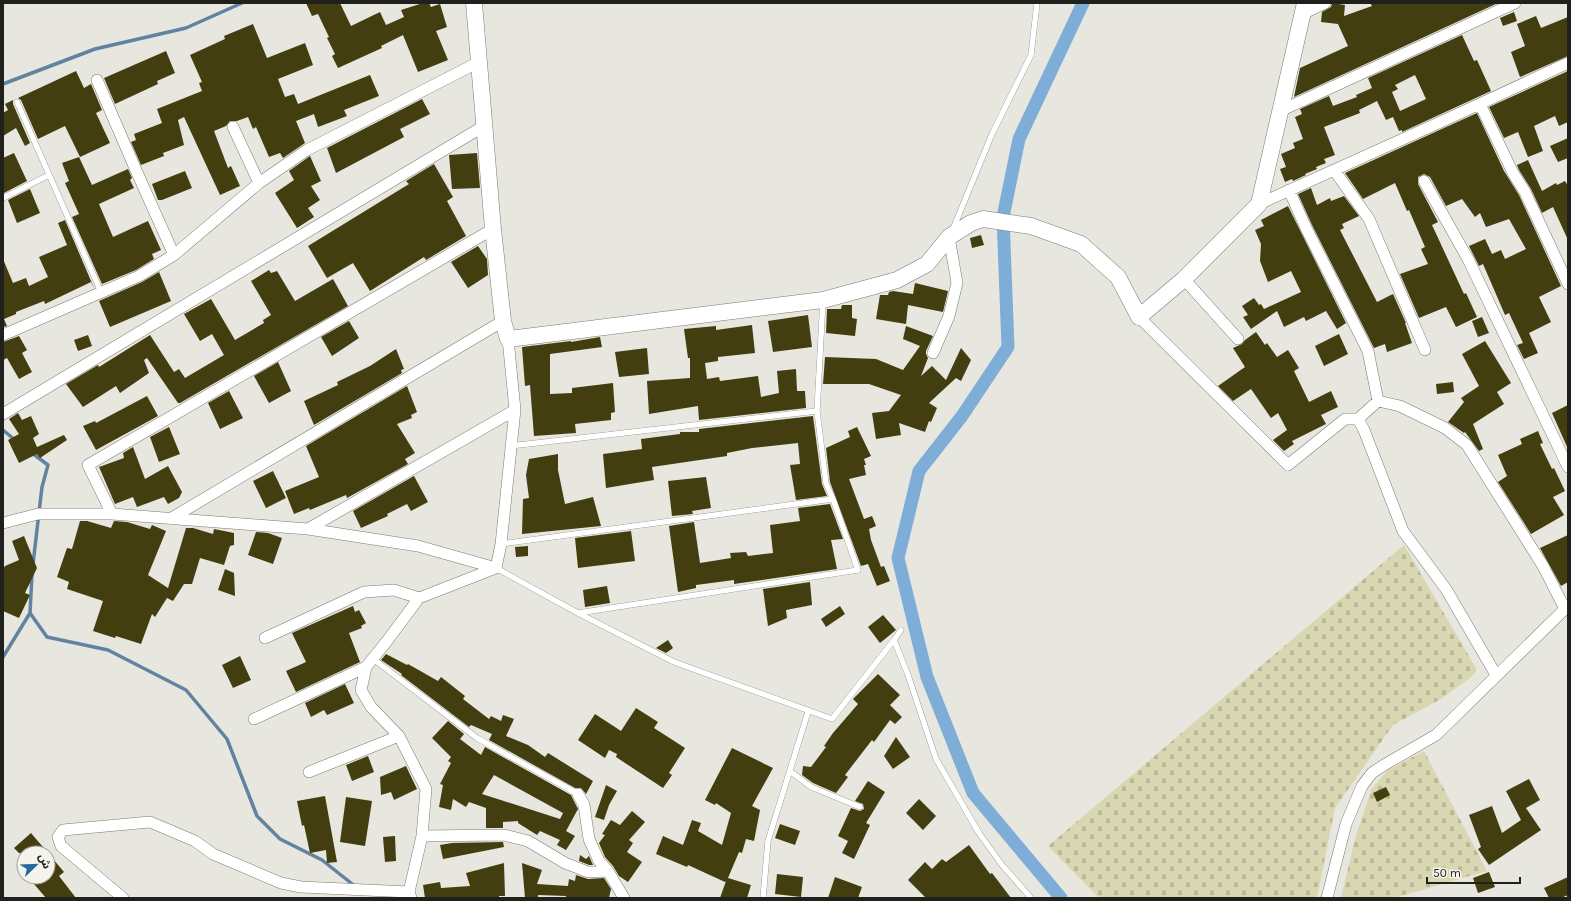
<svg xmlns="http://www.w3.org/2000/svg" width="1571" height="901" font-family="Karla,'Noto Sans Arabic',sans-serif">
<defs>
<pattern id="cemetery-stones" width="16" height="16" patternUnits="userSpaceOnUse"><rect width="16" height="16" fill="#d9d7b2"/><path d="M2 7V4a2 2 0 0 1 4 0v3zM10 15v-3a2 2 0 0 1 4 0v3z" fill="#bab899"/></pattern>
</defs>
<rect width="100%" height="100%" fill="#e7e7df"/>
<path fill="url(#cemetery-stones)" d="M1404 545 1477 670 1470 678 1441 699 1393 725 1335 808 1317 898H1099L1048 846Z
M1424 751 1487 871 1394 898H1341L1355 839 1371 790 1387 771Z"/>
<g fill="none" stroke-linecap="round" stroke-linejoin="round">
<path stroke="#6283a0" stroke-width="3.5" d="M3 84 95 49 186 28 242 3
M3 430 15 440
M32 453 48 465 42 487 33 564
M30 613 47 637 108 650 186 690 227 739 257 816 280 839 322 860 356 887
M3 657 30 613 32 574"/>
<path stroke="#7eadd8" stroke-width="13" d="M1061 898 973 793 927 677 898 558 919 471 962 416 1008 347 1003 217 1019 139 1083 3"/>
</g>
<path fill="#423e0f" fill-rule="evenodd" d="M306 3H340L351 26 380 12 386 25 404 17 401 10 423 3H429L431 7 440 4 447 27 436 31 448 60 418 72 403 35 381 46 382 48 338 68 332 56 335 54 327 38 329 37 318 14 312 16Z
M1332 3 1345 5 1344 16 1372 6 1370 3H1498L1294 97 1300 68 1348 46 1338 24 1321 22 1322 12 1331 7Z
M1514 12 1517 21 1503 26 1500 18Z
M1536 16 1541 28 1568 17V56L1520 77 1511 52 1525 46 1517 24Z
M253 24 267 58 305 43 313 65 278 79 285 97 294 94 298 104 370 75 379 96 344 110 347 116 318 127 314 114 296 121 305 143 283 158 280 153 269 157 256 127 253 129 248 117 237 121H230L226 126 214 131 228 168 231 166 240 186 220 195 184 117 178 120 184 145 163 153 164 156 141 165 131 142 136 140 134 134 162 123 157 109 202 91 199 83 202 82 190 55 225 39 224 36Z
M1462 35 1474 61 1477 60 1491 91 1402 132V130L1399 131 1393 117 1386 120 1377 101 1359 110 1360 113 1324 127 1335 155 1324 159 1326 163 1316 167 1317 169 1305 174 1306 175 1293 181 1292 179 1285 182 1280 169 1286 167 1281 154 1295 148 1293 143 1303 139 1295 117 1302 114 1300 109 1329 96 1333 106 1357 97 1356 95 1372 88 1368 78ZM1415 75 1426 99 1400 111 1392 92 1398 89 1395 85Z
M166 51 175 73 157 81 158 84 115 104 104 78Z
M76 71 84 88 91 84 102 110 96 113 110 143 80 157 65 126 38 139 21 100 18 98Z
M1568 71V122L1559 126 1555 116 1534 126 1543 151 1528 157 1518 132 1504 138 1489 107Z
M422 99 430 114 400 129 404 137 336 173 327 148Z
M13 100V104L30 143 25 146 16 128 3 136V113L8 110 5 104Z
M1477 113 1504 171 1519 195 1561 286 1539 297 1551 322 1529 333 1538 353 1524 359 1517 345 1523 343 1509 313 1505 315 1483 264 1479 266 1469 246 1485 239 1492 254 1501 250 1505 259 1526 249 1509 219 1486 227 1480 213 1475 217 1462 199 1446 206 1430 177 1424 174 1418 177V184L1438 222 1432 225 1464 294 1466 293 1477 317 1456 327 1446 307 1419 318 1400 274 1428 264 1421 249 1425 247 1409 210 1407 211 1395 183 1363 199 1345 173Z
M1568 138V158L1558 162 1550 146Z
M14 153 27 181 4 193 3 189V158Z
M477 153 480 188 452 189 449 155Z
M310 156 321 181 311 186 320 200 308 208 314 217 297 228 275 193 294 180 289 171Z
M79 157 92 185 128 169 132 178 130 180 134 188 99 204 113 237 148 221 161 250 152 254 154 259 136 270 102 284 72 217 79 214 65 183 69 181 62 163Z
M1528 160 1542 191 1556 183 1557 185 1565 181 1568 186V240L1553 207 1542 213 1531 189 1519 170 1517 165Z
M434 164 453 197 447 201 466 236 426 260 424 257 370 291 353 263 327 278 308 246 409 184 406 181Z
M185 171 192 188 162 200H158L152 184Z
M1311 188 1317 205 1330 198 1331 201 1344 196 1359 216 1342 224 1344 228 1340 230 1377 302 1393 294 1406 323H1405L1412 343 1387 352 1385 344 1374 348 1312 225 1298 194Z
M30 189 40 213 17 223 8 200Z
M1288 206 1346 323 1337 329 1326 311 1306 321 1304 317 1284 327 1277 311 1251 329 1243 317 1248 315 1242 306 1254 298 1259 305 1261 304 1264 309 1301 292 1291 271 1268 282 1260 261 1261 244 1255 230 1264 226 1261 220Z
M65 220 94 288 91 282 45 304 44 301 16 312V314L4 319 7 326 3 327V259L13 283 26 278 29 286 48 277 39 257 67 245 58 223Z
M981 235 984 245 972 248 970 238Z
M478 246 487 259 488 275 468 288 451 262Z
M269 270 271 273 277 271 295 301 333 279 348 306 180 403H178L147 358 144 360 149 373 120 393 116 386 83 407 66 384 98 365 99 367 150 335 174 372 179 369 185 378 224 355 212 334 200 341 184 314 211 299 235 340 264 323 263 320 271 315 251 281Z
M159 272 171 301 110 327 99 301 142 282Z
M915 283 948 291 943 312 908 305 906 324 876 319 880 295H888L889 292 893 291 913 294Z
M842 305H852V318L857 319 855 336 826 333 827 309H841Z
M808 315 812 347 773 352 768 321Z
M1482 317 1489 333 1478 337 1472 321Z
M349 321 359 338 332 356 321 337Z
M752 325 755 353 718 357V361L705 363 707 379 719 377 720 381 758 376 761 397 779 393 777 371 796 369 797 391H805L806 408 699 420 698 406 649 414 647 381 690 378V358H688L684 329 716 326V330Z
M906 326 933 336 926 351V354L928 358 921 376 932 366 946 380 961 348 971 360 961 381 956 378 929 403 937 408 931 422 929 421 925 432 899 423 901 435 876 439 872 413 889 411 901 395 869 384H823L825 357 876 359 903 370 920 346 903 339Z
M1256 332 1265 345 1267 343 1277 357 1288 350 1299 368 1294 371 1309 402 1331 391 1338 407 1321 415 1326 424 1292 441 1294 444 1284 451 1273 440 1287 430 1278 413 1271 418 1251 389 1233 401 1218 386 1245 367 1233 348 1242 344 1245 340Z
M1339 334 1348 354 1324 366 1315 346Z
M88 335 92 346 78 351 74 340Z
M19 336 27 350 22 353 32 372 19 379 7 358 3 360V342Z
M600 337 602 347 550 354V394L572 393V388L613 383 615 412 611 413V420L575 424 576 433 534 436 530 385 525 386 522 347 571 341V342Z
M1485 341 1511 383 1497 392 1504 404 1473 424 1483 449 1479 451 1465 432 1464 433 1448 422 1464 402 1461 398 1479 386 1462 354Z
M647 348 649 374 619 377 615 352Z
M396 349 404 369 401 370 402 373 314 425 304 401 338 385 337 382 370 366Z
M278 362 291 391 269 403 254 376Z
M1453 382 1454 392 1437 394 1436 384Z
M407 386 417 412 411 415 412 418 397 424 415 453 405 459 408 464 347 498 346 495 310 510 309 508 294 514 285 491 319 477 306 446Z
M229 391 243 418 220 429 208 403Z
M147 396 158 416 96 450 83 426 95 421 96 423Z
M1568 405V449L1552 413Z
M18 413 22 420 31 416 39 434 33 438 37 447 64 435 67 440 40 458 37 454 19 463 8 440 19 434 9 419Z
M813 416 822 484 827 496 796 500 790 465 800 464 798 443 752 448 727 453V456L652 467 654 480 606 488 603 454 642 449 641 439 680 434V432H699V429Z
M169 427 180 454 159 462 150 437Z
M857 427 871 456 864 459 866 465H864L866 475 849 479 864 519 872 516 876 526 869 529 871 540 881 567 884 566 890 581 877 586 868 564 861 566 830 482 826 448 850 437 848 431Z
M1538 431 1543 443 1540 444 1552 469 1554 468 1565 491 1553 497 1564 515 1531 534 1498 482 1507 476 1498 455 1522 444 1520 439Z
M133 447 145 479 168 466 182 492 179 498 168 504 164 497 137 507 133 497 115 504 99 467 124 458 123 453Z
M558 454V470L565 504 593 497 601 526 522 534 523 499 529 498 526 475 529 459Z
M273 471 286 498 266 508 253 481Z
M414 476 428 502 411 511 407 504 387 514 388 516 361 528 353 511Z
M706 477 711 508 692 511 693 514 672 516 668 481Z
M830 504 843 539 831 540 837 569 734 584V580L696 585V588L678 592 669 526 694 522 700 563 731 558 730 553 746 552 748 556 773 553 770 525 800 521 798 508Z
M80 521H87L111 528 114 521 127 522 150 529 152 525 166 531 148 575 168 588 186 528H193L213 534 214 529 234 533V545L230 546 224 565 200 558 192 584H184L173 601 167 598 155 617 152 614 141 644 116 636 115 638 93 631 103 601 67 589 69 582 57 577 67 548 72 549Z
M631 531 635 561 578 568 575 538Z
M256 532 268 533 282 538 273 564 248 555Z
M1568 535V582L1561 586 1540 548Z
M24 536 37 568 25 593 30 595 19 618 3 611V569L5 566 19 560 12 541Z
M528 546V556L516 557 515 547Z
M225 569 234 573 235 596 218 590Z
M810 582 812 605 786 610 787 618 768 626 763 589Z
M607 586 610 603 585 607 583 590Z
M353 606 355 612 359 610 366 623 361 626 362 628 349 633 360 662 296 692 286 671 306 662 292 633Z
M840 606 845 614 826 627 821 619Z
M883 615 896 630 880 643 868 627Z
M668 640 673 648 666 653 656 648Z
M386 654 407 665 408 664 438 681 441 677 465 696 463 699 489 719 491 716 501 721 503 715 514 719 506 736 528 745 545 757 548 753 593 781 586 794 581 788H575L489 740 492 734 471 725 469 727 401 675 402 674 381 660Z
M240 656 251 680 233 688 222 665Z
M878 674 900 695 890 705 902 717 895 724 890 720 874 742 872 740 845 775 848 777 836 793 813 783 802 775 803 766 811 767 826 747 824 746 833 733 858 704 853 699Z
M345 684 354 703 327 715 324 710 311 717 305 703Z
M636 708 658 722 654 728 685 748 669 773 672 775 663 788 616 757 617 754 609 750 605 758 578 740 595 714 621 731Z
M448 721 464 734 460 739 481 755 485 747 571 795 578 809 566 831 575 836 566 850 557 845 560 840 540 831 537 835 518 823V821L503 822V828H486V808L469 802 466 807 453 799 451 810 439 807 443 785 440 784 451 763 448 761 451 757 432 738ZM494 775 563 813 560 819 482 794Z
M896 737 910 757 893 769 884 756Z
M732 748 773 768 752 806 760 810 754 841 746 839 742 853 739 852 728 878 751 885 747 898H720L726 881 725 882 688 865 687 867 656 854 663 836 683 845 692 820 701 823 698 831 722 845 731 813 716 803 715 805 705 800Z
M368 756 374 772 352 781 346 765Z
M406 766 417 789 394 800 391 792 381 795 380 777Z
M1529 779 1540 800 1526 808 1541 830 1489 865 1478 849 1481 847 1469 815 1492 806 1502 833 1521 820 1506 791Z
M868 781 885 792 866 823 870 825 854 859 842 853 848 841 838 836 851 808 860 811 864 809 863 804 855 801Z
M606 785 617 791 609 805 604 820 595 817Z
M1386 787 1390 795 1377 802 1373 793Z
M325 796 337 862 327 863 326 850 310 853 304 825 302 826 297 801Z
M346 797 372 801 365 846 340 842Z
M919 799 936 816 923 830 906 813Z
M632 811 645 822 629 840 633 843 627 852 642 862 628 882 619 876 613 866 605 857 599 843 605 835 602 834 611 820 620 825Z
M780 824 800 831 795 845 775 838Z
M31 833 48 853H19L14 848Z
M395 836 396 861 385 862 383 837Z
M503 842 504 847 443 859 440 845 452 843Z
M969 845 990 874 992 873 1011 898H926L908 880 925 862 932 869 942 859 946 862Z
M48 853 64 872 59 876 76 898H46L28 877H48Z
M580 855 586 859 589 856 593 865H589L579 861Z
M504 863 505 896H499V898H425L423 885 440 882 441 888 470 886 466 873Z
M522 863 542 870 537 884 568 886 569 879 575 881 576 875 588 879 604 878 611 889 609 898H566V896L538 895V898H525Z
M1489 872 1495 887 1478 893 1473 878Z
M777 874 803 877 801 897 775 894Z
M835 877 862 887 858 898H828Z
M1568 877V895L1561 898H1549L1544 888Z"/>
<g fill="none" stroke-linecap="round" stroke-linejoin="round">
<defs>
<path id="lane" d="M17 102 101 292
M3 198 49 175
M953 229 992 134 1031 55 1037 3
M510 446 817 411
M501 544 833 499
M496 568 578 613 674 662 832 719 894 640
M578 613 858 570 833 499 826 483 817 411 823 300
M901 630 894 640 908 675 936 759 979 833 1002 865 1031 898
M372 658 477 738 578 794
M791 772 811 787 860 807
M763 898 768 841 808 712"/>
<path id="street" d="M1302 14 1325 3
M97 80 135 168 174 255
M1480 104 1513 173 1525 192 1568 284
M1280 111 1515 3
M233 127 259 183
M1334 170 1369 219 1425 350
M1424 181 1468 259 1568 467
M1289 190 1306 228 1368 351 1378 401
M1259 204 1445 120 1568 63
M1184 279 1238 339
M1139 317 1288 465 1345 419H1358L1378 401 1400 406 1445 428 1467 445 1543 566 1565 609
M3 335 139 276 174 255 259 183 307 150 479 62
M933 353 949 316 957 283 949 237
M3 414 484 126
M1358 419 1364 430 1403 531 1446 589 1496 675
M112 514 88 465 493 229
M170 519 503 321
M3 523 38 514H112L308 529 418 546 496 568
M308 529 515 410
M265 638 364 592 394 590 419 598
M254 719 366 667
M309 772 399 736
M578 794 584 805 589 839 599 861 608 871 624 898
M422 836 504 835 528 841 565 863 588 872 608 871
M123 898 61 846 58 837 63 830 150 822 195 841 213 854 281 883 301 887 409 892
M411 898 409 892 422 836 426 789 399 736 371 707 361 690 366 667 387 641 419 598 496 568 501 544 515 410 508 339
M1327 898 1346 824 1362 786 1372 773 1384 765 1436 735 1568 606"/>
<path id="secondary" d="M474 3 493 229 503 321 508 339 823 300 897 280 927 264 949 237 971 223 983 219 1031 226 1081 244 1118 277 1139 317 1184 279 1259 204 1305 3"/>
</defs>
<use href="#lane" stroke="#7b7a73" stroke-width="6"/>
<use href="#street" stroke="#7b7a73" stroke-width="12"/>
<use href="#secondary" stroke="#7b7a73" stroke-width="17"/>
<use href="#lane" stroke="#fff" stroke-width="5.5"/>
<use href="#street" stroke="#fff" stroke-width="11"/>
<use href="#secondary" stroke="#fff" stroke-width="16"/>
</g>
<rect width="1571" height="901" fill="none" stroke="#20201d" stroke-width="8"/>
<g transform="translate(36 865) rotate(67)"><circle r="19" fill="#f5f4ec" stroke="#a09f99"/>
<path d="M0-3L7 15L0 10L-7 15Z" fill="#26689d"/>
<text y="-6" font-size="11" font-weight="bold" text-anchor="middle" fill="#20201d">ش</text>
</g>
<path d="M1427 877v6h93v-6" fill="none" stroke="#20201d" stroke-width="2"/>
<text x="1433" y="877" font-size="12" fill="#20201d" stroke="#f5f4ec" stroke-width="3" paint-order="stroke">50 m</text>
</svg>
